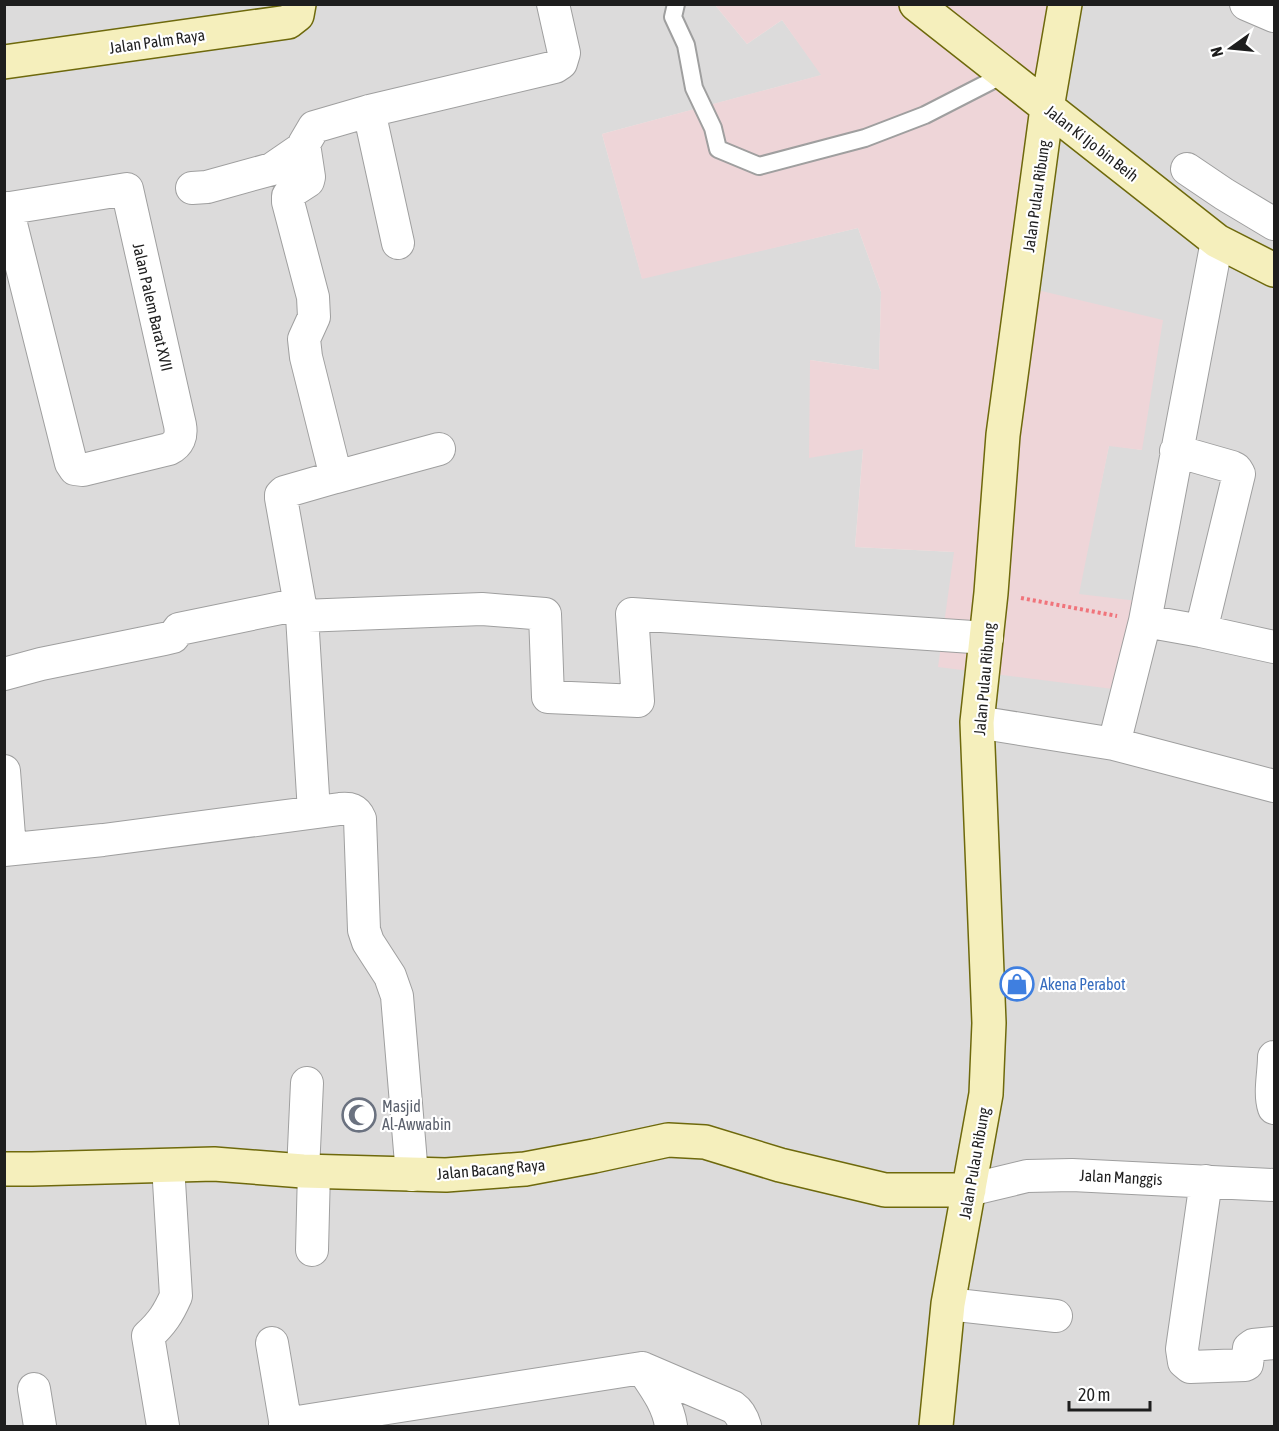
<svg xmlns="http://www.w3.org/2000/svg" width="1279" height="1431" font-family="'Asap Condensed',sans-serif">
<rect width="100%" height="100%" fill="#eeeae5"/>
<path fill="#dcdbdb" d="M5 5H715L747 44 782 20 822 75 602 134 642 278 858 228 881 292 879 370 810 360 863 449 855 547 954 552 1078 594 1109 445 1142 450 1029 289 1081 5H1274V1426H5Z"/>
<path fill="#eed5d8" d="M715 5H1081L1029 288 1163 320 1142 450 1109 446 1079 594 1146 602 1137 692 938 667 954 552 855 547 863 449 809 458 810 360 879 370 881 292 858 228 642 279 602 134 821 75 782 20 747 44Z"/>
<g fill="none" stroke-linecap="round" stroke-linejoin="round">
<defs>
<path id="lane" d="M676 4 673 17 686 45 694 88 713 128 718 149 759 166 865 138 925 115 1005 74"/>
<path id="street" d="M1246 4 1274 16
M369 111 398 243
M1187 169 1224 194 1274 224
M192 188 207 187 272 169 304 147
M4 209 127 189 180 425C182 436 179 444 169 449L83 470 75 469 71 463 7 208
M1176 451 1232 467 1236 469 1239 474 1201 631
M336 477 439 449
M302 616 482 609 545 614 548 697 638 701 632 614 987 638
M1145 621 1201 631 1274 647
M4 674 41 664 164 639 173 637 179 629 300 604
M977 722 1114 744 1274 786
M1114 744 1145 621 1217 241
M4 771 10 849
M314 812 302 616 281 498V495L284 492 336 477 306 357 304 339 314 317 313 297 288 202V196L291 192 308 181 309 177 304 144 314 127 369 111 555 67 561 63 564 53 553 4
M4 850 103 840 340 809C350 808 356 809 360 819L364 930 368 942 390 976 397 996 412 1175
M1274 1057C1274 1073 1269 1093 1274 1108
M303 1171 307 1083
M1206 1181 1182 1349 1184 1362 1190 1367 1245 1365 1247 1364 1249 1348 1253 1345 1274 1343
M969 1190 1027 1176 1072 1175 1274 1185
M312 1250 314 1171
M948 1304 1056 1316
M272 1343 286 1426
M642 1368 733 1407C740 1412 743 1419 745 1426
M34 1389 40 1426
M285 1424 642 1368C654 1386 668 1404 671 1426
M163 1426 148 1336C162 1323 168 1314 176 1296L168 1165"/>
<path id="secondary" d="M916 4 1217 241 1274 270
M4 62 288 22 297 15 299 4
M4 1169H32L214 1164 303 1171 446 1175 525 1169 594 1156 668 1140 705 1142 780 1165 885 1190H969
M936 1426 948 1304 986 1094 989 1023 977 722 991 593 1003 435 1047 108 1065 4"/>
</defs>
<use href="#lane" stroke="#9f9f9f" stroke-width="20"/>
<use href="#street" stroke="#9f9f9f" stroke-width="34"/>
<use href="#secondary" stroke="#6e690c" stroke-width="36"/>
<path stroke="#f0747b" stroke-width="4" stroke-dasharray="3 3" stroke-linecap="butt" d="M1021 598 1117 616"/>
<use href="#lane" stroke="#fff" stroke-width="16"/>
<use href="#street" stroke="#fff" stroke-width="32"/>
<use href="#secondary" stroke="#f5efbc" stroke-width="33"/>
</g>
<defs>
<symbol id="shop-ring" viewBox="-11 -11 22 22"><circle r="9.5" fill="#fff" stroke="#3f7fe0" stroke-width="1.5"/><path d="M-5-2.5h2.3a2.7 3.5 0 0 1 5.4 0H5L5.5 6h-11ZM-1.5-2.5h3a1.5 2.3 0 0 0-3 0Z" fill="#3f7fe0"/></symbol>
<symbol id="mosque-ring" viewBox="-11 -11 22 22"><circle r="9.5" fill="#fff" stroke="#6b7280" stroke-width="1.5"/><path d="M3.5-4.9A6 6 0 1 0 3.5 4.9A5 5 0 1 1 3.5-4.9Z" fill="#6b7280"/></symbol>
</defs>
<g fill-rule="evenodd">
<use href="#shop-ring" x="998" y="965" width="38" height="38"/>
<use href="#mosque-ring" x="340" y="1096" width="38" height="38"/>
</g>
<g text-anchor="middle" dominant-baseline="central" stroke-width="4.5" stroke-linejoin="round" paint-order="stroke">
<g font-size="16" fill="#1e1e1e" stroke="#fff">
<text transform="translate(157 41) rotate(-8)">Jalan Palm Raya</text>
<text transform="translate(1092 143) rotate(38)">Jalan Ki Ijo bin Beih</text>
<text transform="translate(1036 196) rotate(-82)">Jalan Pulau Ribung</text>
<text transform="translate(153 307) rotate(77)">Jalan Palem Barat XVII</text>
<text transform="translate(984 679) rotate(-85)">Jalan Pulau Ribung</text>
<text transform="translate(974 1163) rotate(-80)">Jalan Pulau Ribung</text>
<text transform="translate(491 1169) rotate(-5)">Jalan Bacang Raya</text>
<text transform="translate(1121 1177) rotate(3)">Jalan Manggis</text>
</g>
<g font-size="16" fill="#366cbe" stroke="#fff" text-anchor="start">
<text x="1040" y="984">Akena Perabot</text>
</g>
<g font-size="16" fill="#5b616d" stroke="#fff" text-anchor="start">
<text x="382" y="1106">Masjid<tspan x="382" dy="18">Al-Awwabin</tspan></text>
</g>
</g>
<rect width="1279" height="1431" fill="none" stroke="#1e1e1e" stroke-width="12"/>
<g transform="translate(1231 48) rotate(255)" stroke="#ffffff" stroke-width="4.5" paint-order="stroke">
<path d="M0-4.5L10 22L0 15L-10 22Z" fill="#1e1e1e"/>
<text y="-9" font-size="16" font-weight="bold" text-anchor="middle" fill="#1e1e1e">N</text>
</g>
<path d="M1069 1401v9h81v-9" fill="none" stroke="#1e1e1e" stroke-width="3"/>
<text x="1078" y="1401" font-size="18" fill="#1e1e1e" stroke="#ffffff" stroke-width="4.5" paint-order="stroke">20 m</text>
</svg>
